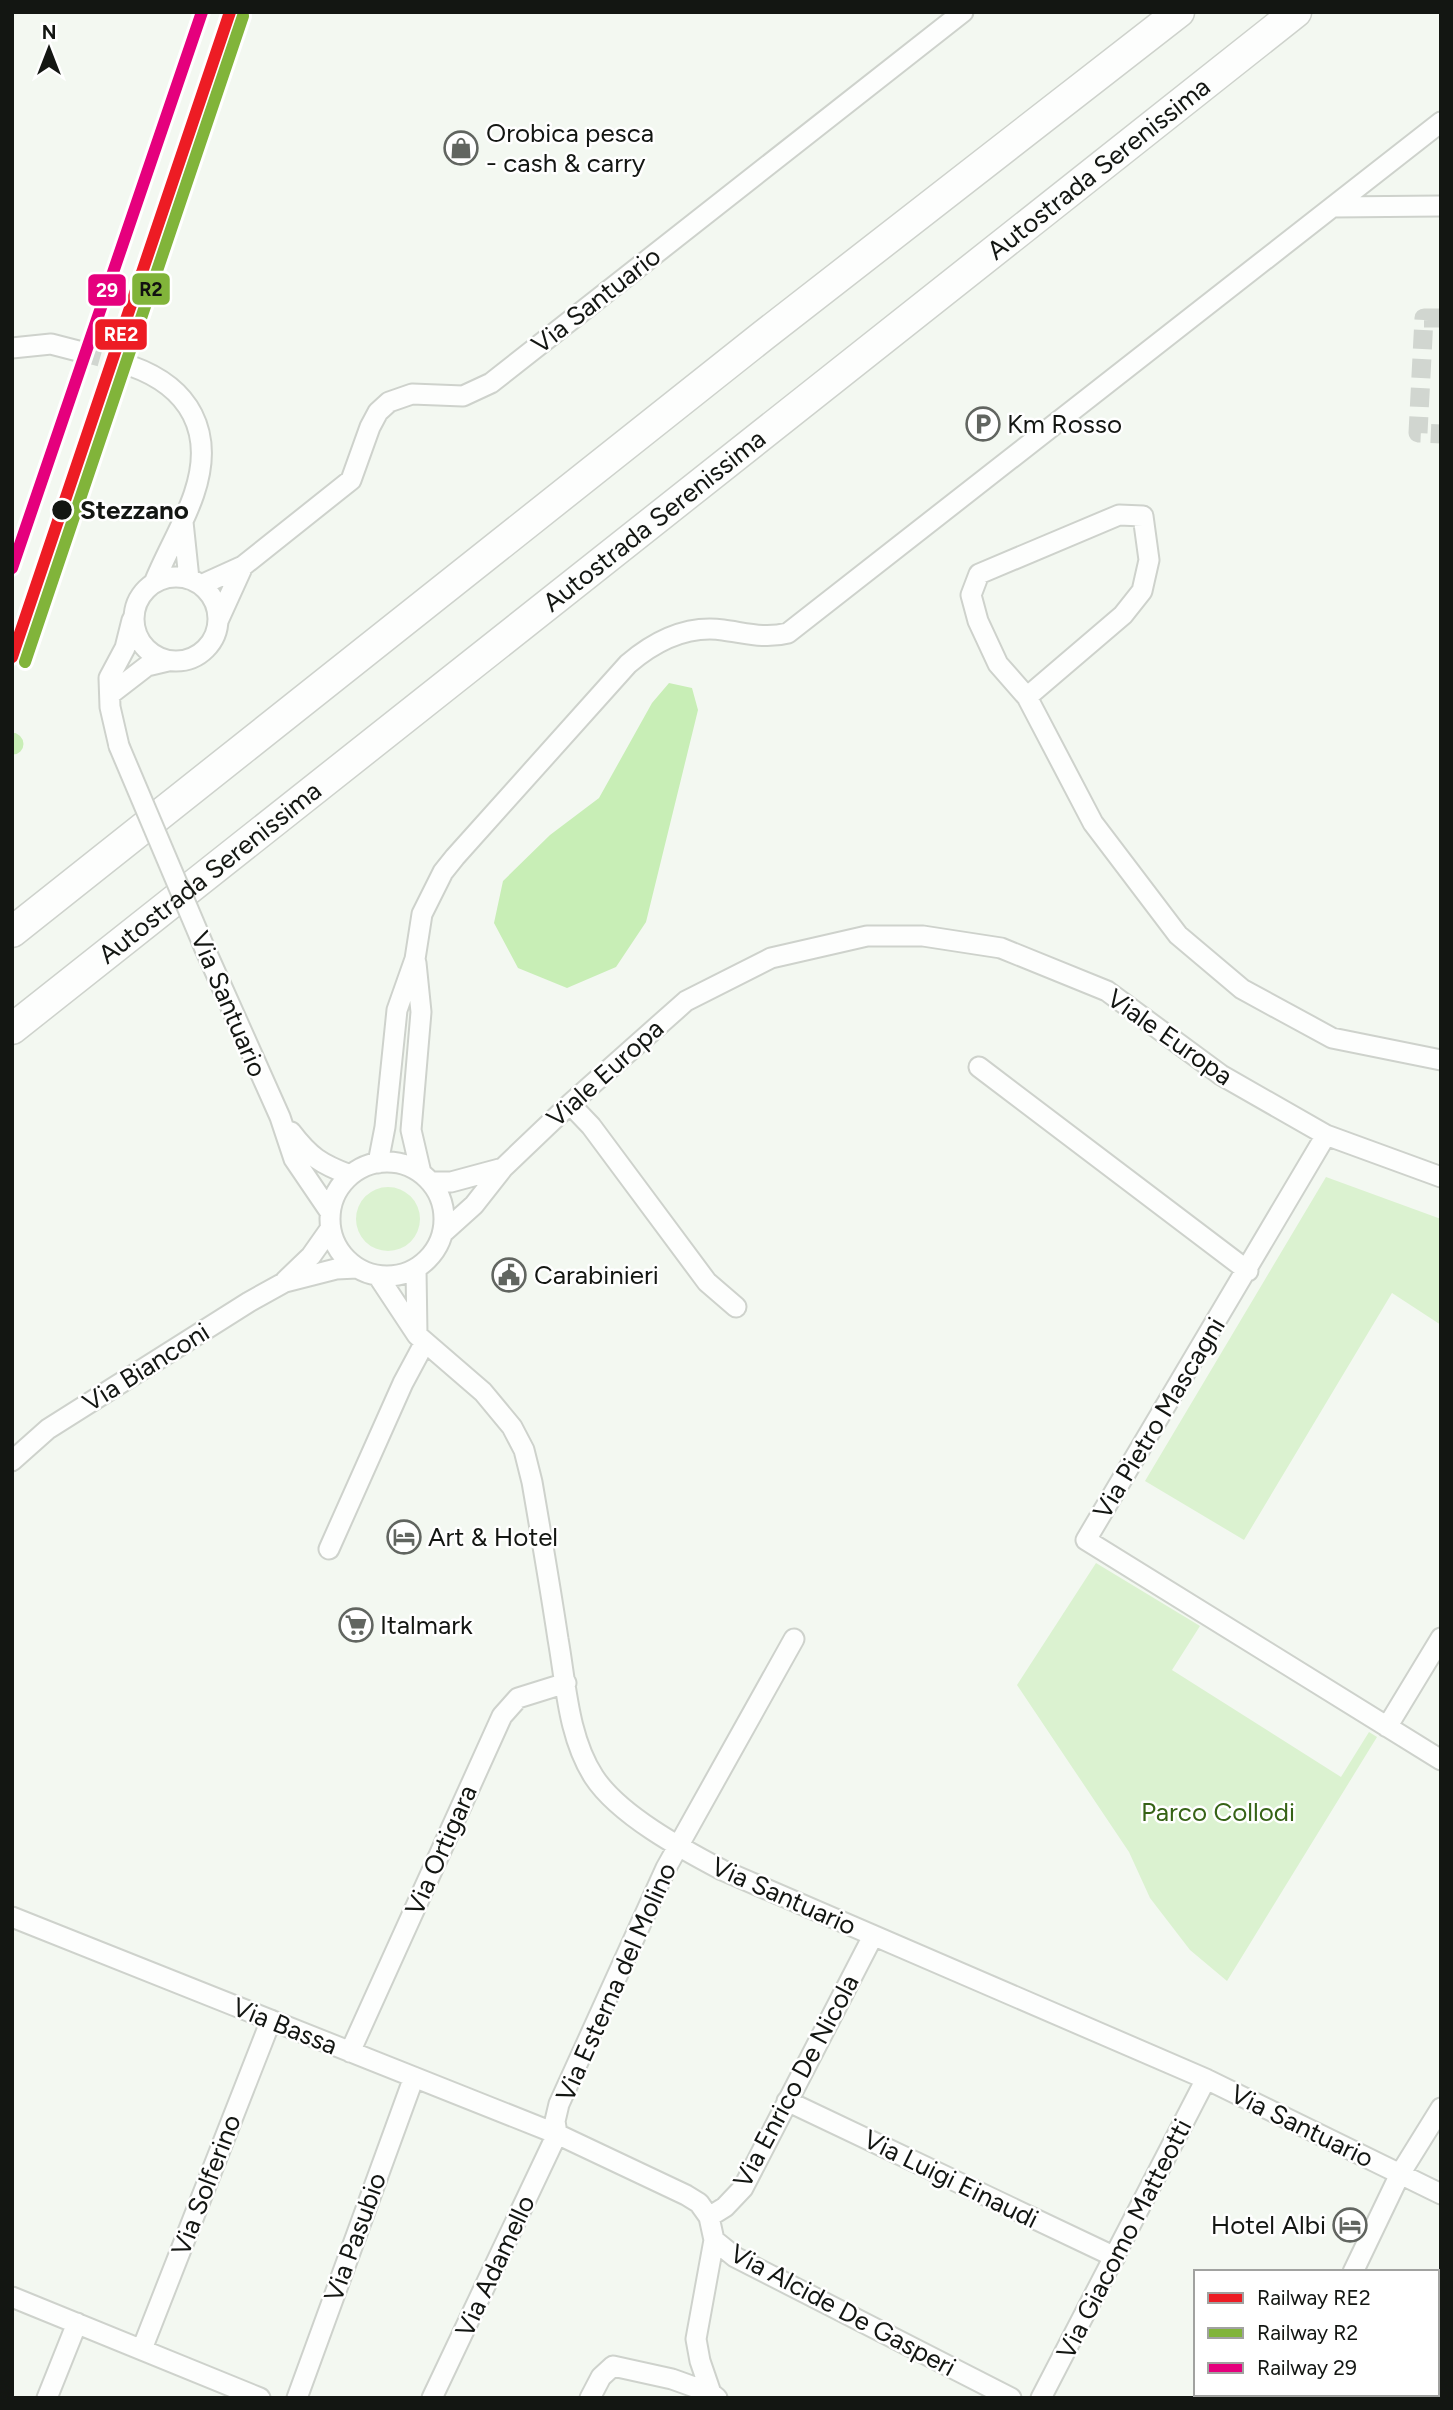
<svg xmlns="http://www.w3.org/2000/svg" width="1453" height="2410" font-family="Figtree,sans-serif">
<rect width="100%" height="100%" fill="#f3f8f1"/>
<path fill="#dbf2d0" d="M1326 1177 1441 1219V1325L1392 1293 1244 1540 1145 1481Z
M356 1219a32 32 0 1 1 64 0a32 32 0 1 1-64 0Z
M1096 1563 1200 1626 1172 1670 1341 1777 1369 1732 1377 1737 1227 1981 1190 1950 1150 1898 1129 1852 1017 1685Z"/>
<path fill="#c8eeb6" d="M669 683 692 688 698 710 646 922 616 967 567 988 518 968 494 923 503 881 550 835 599 798 652 703Z"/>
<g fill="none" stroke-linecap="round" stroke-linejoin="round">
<path stroke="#c8eeb6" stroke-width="21" d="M12 743 13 744"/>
<path stroke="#d1d6d0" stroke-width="19" stroke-dasharray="19 10" stroke-linecap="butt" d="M1441 318H1424L1418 433 1441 434
M82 352 131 366"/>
<defs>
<path id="minor" d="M1333 207 1441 206
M12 348 51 344 82 352
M131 366C190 387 215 432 194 494 184 524 166 553 154 583
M183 522 189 579
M134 619a42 42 0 1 1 84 0a42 42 0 1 1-84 0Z
M201 585 243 566 351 480 370 427 378 412 389 402 412 394 463 396 491 383 963 12
M218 621 243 566
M112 693 147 666 168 661
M1027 697 1123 615 1142 591 1149 560 1143 516 1119 515 979 574 971 595 978 621 998 664 1027 697 1093 823 1178 935 1242 989 1332 1038 1441 1060
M119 746 110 707 109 678 125 648 132 620
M205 949 280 1117 294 1159 330 1212
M416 963 421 1012 411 1130 421 1173
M979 1067 1248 1271
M570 1104 591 1126 707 1282 736 1307
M291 1132C310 1157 321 1164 350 1175
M1326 1135 1086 1540 1441 1760
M330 1219a57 57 0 1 1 114 0a57 57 0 1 1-114 0Z
M378 1163 385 1127 397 1010 415 959 422 914 443 872 455 857 628 664C655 641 687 625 723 630 746 633 765 639 788 633L1441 122
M432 1182H451L503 1168
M444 1232 474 1205 503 1168 570 1104 686 1001 771 958 867 936H923L1001 948 1107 991 1221 1075 1326 1135 1441 1177
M416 1269 417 1334
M378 1276 417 1335 483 1392 512 1427 524 1450 532 1482C541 1534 550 1586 558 1639 566 1684 568 1737 594 1777 619 1815 682 1849 722 1870L1206 2079 1441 2194
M285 1281 311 1256 330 1229
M12 1461 48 1429 249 1302 285 1282 336 1269 357 1268
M329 1549 403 1383 425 1342
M1387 1727 1441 1638
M12 1917 557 2134 686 2195 699 2203 709 2217 714 2240 696 2339 700 2361 711 2393 717 2398
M350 2052 502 1716 518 1698 566 1683
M787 2101 1115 2257
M557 2134 555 2121 559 2104 666 1868 794 1639
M709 2217 725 2207 743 2188 873 1936
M714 2240 735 2257 1011 2398
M1353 2272 1400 2174 1441 2108
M12 2297 260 2398
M142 2349 271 2020
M47 2398 77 2323
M297 2398 414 2077
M432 2398 557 2134
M590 2398 601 2377 613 2366 672 2379 711 2393
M1041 2398 1206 2079
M1293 2398 1294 2394"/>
<g id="highway">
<path d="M12 932 764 335 1179 12"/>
<path id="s1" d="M12 1029 1296 12"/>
</g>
</defs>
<use href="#minor" stroke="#ced2cc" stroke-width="23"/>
<use href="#highway" stroke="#ced2cc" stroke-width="33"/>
<use href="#minor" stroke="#fdfefd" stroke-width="19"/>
<use href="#highway" stroke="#fdfefd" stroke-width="30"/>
<defs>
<path id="minor-bridge" d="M119 746 205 949"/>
</defs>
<use href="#minor-bridge" stroke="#ced2cc" stroke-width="23" stroke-linecap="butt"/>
<use href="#minor-bridge" stroke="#fdfefd" stroke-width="19"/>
<defs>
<path id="rail-1" d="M12 657 230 12"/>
<path id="rail-2" d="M25 662 243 16"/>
<path id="rail-3" d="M12 568 202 12"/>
</defs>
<use href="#rail-1" stroke="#fff" stroke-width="18"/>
<use href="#rail-2" stroke="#fff" stroke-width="18"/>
<use href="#rail-3" stroke="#fff" stroke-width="18"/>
<use href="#rail-1" stroke="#ed1c24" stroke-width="12"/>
<use href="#rail-2" stroke="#81b43a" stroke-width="12"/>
<use href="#rail-3" stroke="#e5007d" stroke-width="12"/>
</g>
<defs>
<symbol id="shop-ring" viewBox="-11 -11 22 22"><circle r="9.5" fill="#fff" stroke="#616560" stroke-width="1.5"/><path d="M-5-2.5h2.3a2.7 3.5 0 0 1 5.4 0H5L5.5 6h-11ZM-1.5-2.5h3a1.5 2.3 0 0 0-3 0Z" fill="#616560"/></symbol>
<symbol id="parking-ring" viewBox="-11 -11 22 22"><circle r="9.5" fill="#fff" stroke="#616560" stroke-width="1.5"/><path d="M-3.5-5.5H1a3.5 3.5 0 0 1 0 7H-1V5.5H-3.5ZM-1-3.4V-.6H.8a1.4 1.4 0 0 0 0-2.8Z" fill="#616560"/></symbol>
<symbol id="civic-ring" viewBox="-11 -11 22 22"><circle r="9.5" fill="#fff" stroke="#616560" stroke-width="1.5"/><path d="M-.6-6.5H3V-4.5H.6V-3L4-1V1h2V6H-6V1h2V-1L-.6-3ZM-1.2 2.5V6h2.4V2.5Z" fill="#616560"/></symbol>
<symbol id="hotel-ring" viewBox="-11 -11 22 22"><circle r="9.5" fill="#fff" stroke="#616560" stroke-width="1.5"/><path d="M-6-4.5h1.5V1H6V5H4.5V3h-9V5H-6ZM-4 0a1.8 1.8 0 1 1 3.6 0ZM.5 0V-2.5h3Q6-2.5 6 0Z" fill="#616560"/></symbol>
<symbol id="supermarket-ring" viewBox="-11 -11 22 22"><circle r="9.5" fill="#fff" stroke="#616560" stroke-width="1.5"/><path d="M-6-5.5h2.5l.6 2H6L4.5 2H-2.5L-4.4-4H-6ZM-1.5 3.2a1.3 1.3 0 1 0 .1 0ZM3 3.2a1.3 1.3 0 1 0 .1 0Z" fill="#616560"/></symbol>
</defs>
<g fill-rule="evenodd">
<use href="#shop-ring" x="442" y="129" width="38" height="38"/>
<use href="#parking-ring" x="964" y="405" width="38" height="38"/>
<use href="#civic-ring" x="490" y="1256" width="38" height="38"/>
<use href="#hotel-ring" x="385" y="1518" width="38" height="38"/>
<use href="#supermarket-ring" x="337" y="1606" width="38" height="38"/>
<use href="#hotel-ring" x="1331" y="2206" width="38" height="38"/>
</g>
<circle fill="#131612" stroke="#fff" stroke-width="2.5" cx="62" cy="510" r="11"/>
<g text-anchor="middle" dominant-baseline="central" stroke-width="5" stroke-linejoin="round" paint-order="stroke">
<g font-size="26" fill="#131612" stroke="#fff" text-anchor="start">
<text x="486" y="133">Orobica pesca<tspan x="486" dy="30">- cash &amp; carry</tspan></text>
<text x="1007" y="424">Km Rosso</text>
<text x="534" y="1275">Carabinieri</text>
<text x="428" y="1537">Art &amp; Hotel</text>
<text x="380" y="1625">Italmark</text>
<text x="1326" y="2225" text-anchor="end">Hotel Albi</text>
</g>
<g font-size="26" fill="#131612" stroke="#fff">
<text stroke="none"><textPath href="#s1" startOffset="1386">Autostrada Serenissima</textPath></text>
<text transform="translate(596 300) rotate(-38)">Via Santuario</text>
<text stroke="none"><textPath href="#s1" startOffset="819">Autostrada Serenissima</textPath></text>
<text stroke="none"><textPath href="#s1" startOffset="252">Autostrada Serenissima</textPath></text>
<text transform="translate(229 1004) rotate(67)">Via Santuario</text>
<text transform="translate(1170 1037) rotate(35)">Viale Europa</text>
<text transform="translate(605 1073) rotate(-42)">Viale Europa</text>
<text transform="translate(146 1367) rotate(-32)">Via Bianconi</text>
<text transform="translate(1159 1418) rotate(-59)">Via Pietro Mascagni</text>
<text transform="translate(441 1850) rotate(-66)">Via Ortigara</text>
<text transform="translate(784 1896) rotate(24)">Via Santuario</text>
<text transform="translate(616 1982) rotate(-66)">Via Esterna del Molino</text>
<text transform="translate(285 2026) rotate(22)">Via Bassa</text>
<text transform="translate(796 2081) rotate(-62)">Via Enrico De Nicola</text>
<text transform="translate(1302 2126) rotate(26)">Via Santuario</text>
<text transform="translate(951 2179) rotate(26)">Via Luigi Einaudi</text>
<text transform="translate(206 2185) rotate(-69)">Via Solferino</text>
<text transform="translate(355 2237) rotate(-70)">Via Pasubio</text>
<text transform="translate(1124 2239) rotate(-63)">Via Giacomo Matteotti</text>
<text transform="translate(495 2266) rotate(-65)">Via Adamello</text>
<text transform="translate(843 2310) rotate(28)">Via Alcide De Gasperi</text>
</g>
<g font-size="26" font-weight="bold" fill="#131612" stroke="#fff" text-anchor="start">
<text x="80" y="510">Stezzano</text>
</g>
<g font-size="26" fill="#366316" stroke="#fff">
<text x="1218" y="1812">Parco Collodi</text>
</g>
</g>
<g stroke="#fff" stroke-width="2.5">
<rect x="131" y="272" width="40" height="34" rx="7" fill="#81b43a"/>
<rect x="87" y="273" width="40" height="34" rx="7" fill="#e5007d"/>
<rect x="94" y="318" width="54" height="33" rx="7" fill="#ed1c24"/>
</g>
<g font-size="19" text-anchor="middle" font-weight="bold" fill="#fff">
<text x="107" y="297">29</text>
<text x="121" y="341">RE2</text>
</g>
<g font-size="19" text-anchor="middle" font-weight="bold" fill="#111">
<text x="151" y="296">R2</text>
</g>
<rect width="1453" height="2410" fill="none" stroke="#131612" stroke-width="28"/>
<rect x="1194" y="2270" width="245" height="126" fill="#ffffff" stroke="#a1a2a0" stroke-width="2"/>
<rect x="1208" y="2293" width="35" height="10" fill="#ed1c24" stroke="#a1a2a0" stroke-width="2"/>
<text x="1257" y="2305" font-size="21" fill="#131612">Railway RE2</text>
<rect x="1208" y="2328" width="35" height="10" fill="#81b43a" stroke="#a1a2a0" stroke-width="2"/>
<text x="1257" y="2340" font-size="21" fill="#131612">Railway R2</text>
<rect x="1208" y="2363" width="35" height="10" fill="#e5007d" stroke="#a1a2a0" stroke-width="2"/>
<text x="1257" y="2375" font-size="21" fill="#131612">Railway 29</text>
<g transform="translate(49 49)" stroke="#ffffff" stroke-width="5" paint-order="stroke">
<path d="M0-5L12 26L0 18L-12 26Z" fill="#131612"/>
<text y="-10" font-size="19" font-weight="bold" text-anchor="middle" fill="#131612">N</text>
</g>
</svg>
